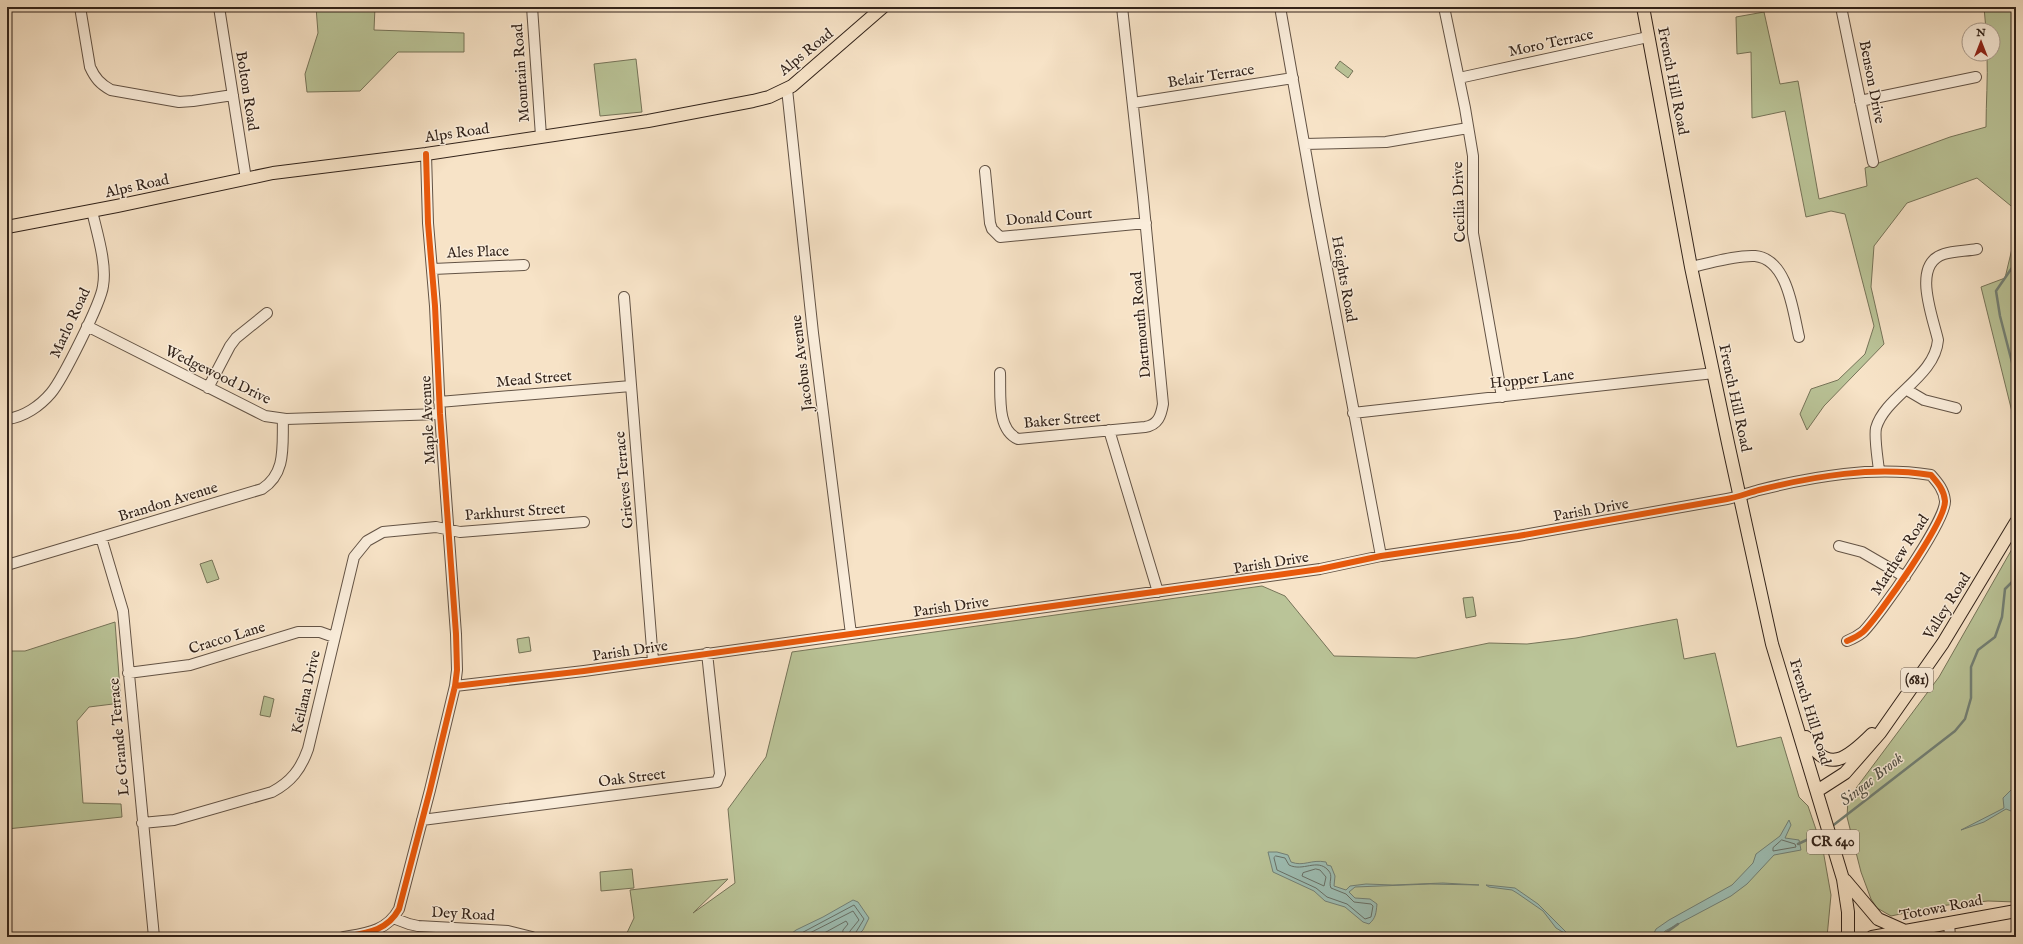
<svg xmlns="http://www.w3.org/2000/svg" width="2023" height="944" font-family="'IM FELL English',serif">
<rect width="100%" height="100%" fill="#f7e3c7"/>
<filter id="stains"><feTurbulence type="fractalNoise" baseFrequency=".005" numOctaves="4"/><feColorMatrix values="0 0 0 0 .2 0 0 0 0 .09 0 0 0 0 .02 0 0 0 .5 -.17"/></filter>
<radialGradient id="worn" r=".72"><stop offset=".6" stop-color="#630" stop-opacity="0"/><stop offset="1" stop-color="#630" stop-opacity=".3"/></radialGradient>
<path fill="#bac498" stroke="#767459" d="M316 7H375L374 30 464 33V52H398L360 91 307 92 305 74 318 33Z
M1984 7H2016V210L1977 178 1907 203 1874 246 1871 287 1884 344 1824 406 1807 430 1800 414 1811 389 1838 380 1865 354 1874 326 1845 214 1831 211 1806 217 1785 111 1752 118 1751 52 1737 54 1736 17 1764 12 1780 84 1798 81 1819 199 1867 186 1865 168 1950 137 1986 127C1986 102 1988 79 1987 54H1993V30H1986Z
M636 59 642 112 600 116 594 64Z
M1340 61 1353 71 1348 78 1335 68Z
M2016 232V428L1981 287 2005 278Z
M2016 542V902L1988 901 1938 906 1891 916 1877 908 1871 899 1861 872 1847 817 1848 799 1939 677Z
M212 560 219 579 207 583 200 564Z
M1262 586 1285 596 1334 656 1416 658 1489 643 1527 644 1576 638 1677 619 1684 659 1715 653 1737 747 1781 737 1799 797 1808 806 1823 850 1831 895 1827 937H625L634 918 630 890 728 879 693 913 735 883 728 809 766 757 792 652Z
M1473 597 1476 616 1466 618 1463 598Z
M115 622 121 703 89 707 77 721 83 803 121 804 122 817 7 829V651H25Z
M529 637 531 651 519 653 517 639Z
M264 696 274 699 270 717 260 715Z
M632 869 634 888 601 891 600 872Z"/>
<path fill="#9dbeb4" stroke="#728076" d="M2016 785V813L2006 809 1984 822 1961 830 2004 808 2003 798Z
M1789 820 1791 825 1785 838 1799 840 1801 850 1774 855 1747 884 1731 896 1665 931 1661 937H1652L1656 929 1669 920 1732 885 1753 863 1756 854 1780 836Z
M1268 852H1277L1288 855 1291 862C1304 867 1311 859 1326 862L1327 865 1331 866 1335 876 1334 886 1346 890 1350 886 1366 884 1393 885 1443 883 1479 885 1430 884 1355 887 1349 892 1355 898 1370 899 1377 904C1376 913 1376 918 1369 924L1363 922 1345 907 1325 901 1314 891 1273 872Z
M1486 885 1515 888 1538 904 1571 937 1556 928 1543 911 1517 893 1512 890 1489 887Z
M853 900 858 902 869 918 863 930 856 937H787L796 930 823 917Z"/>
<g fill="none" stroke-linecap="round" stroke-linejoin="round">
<path stroke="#687067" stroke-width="1" d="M1782 840 1795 844 1796 847 1773 851V848Z
M1276 856 1285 858 1289 865C1303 872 1317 858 1328 870 1334 876 1328 882 1331 888L1346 894 1354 902 1371 904 1373 906 1371 917 1365 919 1347 904 1327 897 1316 888 1277 870 1274 858Z
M1316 869 1320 870 1326 877 1324 886 1302 876 1303 873Z
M794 937 854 905 864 919 853 937
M802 937 853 911 859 920 850 931 848 937
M817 937 846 921 848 924 843 930 842 937"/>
<path stroke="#728076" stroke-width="2.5" d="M2016 262 1996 291 2000 316 2016 378
M1831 827 1955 731 1965 719 1971 698V667L1978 650 1995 637 2002 617 2005 589 2016 578
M1798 844 1826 831
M1660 937 1678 924"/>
<defs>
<path id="minor" d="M80 7 90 67C95 78 100 84 111 90L179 102 193 101 233 95
M219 7 246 179
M532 7 541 136
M1280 7 1315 205 1381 556
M1444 7 1465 108 1473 156V233L1502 397
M1841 7 1873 162
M1459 78 1648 37
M787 89 813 333 851 634
M1860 101 1976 77
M1133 103 1293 78
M1305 144 1386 142 1468 128
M985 171 990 223 992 229 1000 237 1146 223
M1691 267C1711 263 1735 255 1755 256 1788 259 1793 312 1799 337
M433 269 524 265
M624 297C633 418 644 539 653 661
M87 326 265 416 286 419 440 414
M1000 373C1001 394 996 429 1018 439L1145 427C1158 425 1161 416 1163 404L1143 197 1122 7
M208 388 230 346 236 338 267 313
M1907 390 1924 400 1956 408
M439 402 631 386
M1353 413 1714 373
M7 419C24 417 40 406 51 393 62 380 101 303 103 286 107 264 97 233 92 211
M1109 430 1158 592
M1879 471C1878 460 1874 438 1876 428 1885 396 1935 377 1938 340 1933 317 1911 264 1944 254 1954 251 1967 251 1977 249
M101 537 123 611 154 937
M1839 546 1862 552 1905 577
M7 565 262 489C287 473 282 445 283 419
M128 673 190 665 298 632H320L334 637
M455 686 584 671 1320 569 1381 556 1518 536 1727 499C1738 497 1748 493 1759 490 1815 476 1873 466 1931 475 1938 483 1944 490 1945 501 1946 521 1879 616 1863 632 1858 636 1852 639 1847 641
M422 820 717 782 720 774 707 653
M142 823 174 820 272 792C291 782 301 769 308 749L354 557 367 541 383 532 436 527 460 532 584 522
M393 918 409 924 418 926 508 931 532 937
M1949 923 1950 937
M344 937C367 933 387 931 399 909L430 790 455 686 457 670 456 634 440 414 435 306 428 223 426 154"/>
<path id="major" d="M1643 7 1691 267 1728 443 1772 644 1843 879 1848 912V937
M7 227 117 206 273 173 426 154 648 121 753 101 769 97 792 86 883 7
M1806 737C1827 776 1848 758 1872 734
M1817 791 1845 773 1880 733 1943 643 2016 522
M1845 880 1878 919 1905 931
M1872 937 2016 911"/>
</defs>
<use href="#minor" stroke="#635345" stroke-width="12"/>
<use href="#major" stroke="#32231a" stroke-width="14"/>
<use href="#minor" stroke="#faeddb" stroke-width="10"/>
<use href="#major" stroke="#f7e3c7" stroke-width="12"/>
<defs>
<path id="cycleway" d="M455 686 584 671 1320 569 1381 556 1518 536 1727 499C1738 497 1748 493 1759 490 1815 476 1873 466 1931 475 1938 483 1944 490 1945 501 1946 521 1879 616 1863 632 1858 636 1852 639 1847 641
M344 937C367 933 387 931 399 909L430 790 455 686 457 670 456 634 440 414 435 306 428 223 426 154"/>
</defs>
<use href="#cycleway" stroke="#faeddb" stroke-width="8"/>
<use href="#cycleway" stroke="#e8590c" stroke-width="6"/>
</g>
<g text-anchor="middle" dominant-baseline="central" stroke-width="3" stroke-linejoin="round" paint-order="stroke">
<g fill="#faeddb" stroke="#6e6054" stroke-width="1">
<rect x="1901" y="668" width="32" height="24" rx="3"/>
<rect x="1807" y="830" width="52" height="24" rx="3"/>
</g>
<g font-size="14" font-weight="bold" fill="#32231a">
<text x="1917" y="680">(681)</text>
<text x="1833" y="842">CR 640</text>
</g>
<g font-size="15" fill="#32231a" stroke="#faeddb">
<text transform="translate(1551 43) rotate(-12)">Moro Terrace</text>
<text transform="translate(806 52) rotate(-39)">Alps Road</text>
<text transform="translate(521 73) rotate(-94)">Mountain Road</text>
<text transform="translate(1211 76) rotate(-9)">Belair Terrace</text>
<text transform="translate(1673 81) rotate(79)">French Hill Road</text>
<text transform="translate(1872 82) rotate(79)">Benson Drive</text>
<text transform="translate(247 91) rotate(81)">Bolton Road</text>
<text transform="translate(457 133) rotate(-8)">Alps Road</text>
<text transform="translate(137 186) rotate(-12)">Alps Road</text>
<text transform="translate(1459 202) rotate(-92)">Cecilia Drive</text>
<text transform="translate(1049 217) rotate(-5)">Donald Court</text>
<text transform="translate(478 252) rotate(-2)">Ales Place</text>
<text transform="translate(1344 279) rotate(80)">Heights Road</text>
<text transform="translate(70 323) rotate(-65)">Marlo Road</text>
<text transform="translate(1141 325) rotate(-95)">Dartmouth Road</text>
<text transform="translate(802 363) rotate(-97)">Jacobus Avenue</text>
<text transform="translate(218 375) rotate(26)">Wedgewood Drive</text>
<text transform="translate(534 379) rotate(-5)">Mead Street</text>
<text transform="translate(1532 379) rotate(-6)">Hopper Lane</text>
<text transform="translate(1735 398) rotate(78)">French Hill Road</text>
<text transform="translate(428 420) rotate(-93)">Maple Avenue</text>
<text transform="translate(1062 420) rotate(-5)">Baker Street</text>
<text transform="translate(624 480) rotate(-95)">Grieves Terrace</text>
<text transform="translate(168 502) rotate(-17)">Brandon Avenue</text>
<text transform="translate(1591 510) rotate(-10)">Parish Drive</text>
<text transform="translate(515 512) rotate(-4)">Parkhurst Street</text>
<text transform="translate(1900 555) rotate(-57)">Matthew Road</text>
<text transform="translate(1271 563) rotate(-9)">Parish Drive</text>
<text transform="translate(1947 606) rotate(-58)">Valley Road</text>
<text transform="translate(951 607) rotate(-8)">Parish Drive</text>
<text transform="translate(227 638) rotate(-17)">Cracco Lane</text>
<text transform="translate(630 651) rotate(-8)">Parish Drive</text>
<text transform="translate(306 692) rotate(-77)">Keilana Drive</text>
<text transform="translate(1810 712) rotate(73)">French Hill Road</text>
<text transform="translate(119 737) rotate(-95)">Le Grande Terrace</text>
<text transform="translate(632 778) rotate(-7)">Oak Street</text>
<text transform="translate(1941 908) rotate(-11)">Totowa Road</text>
<text transform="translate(463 914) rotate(3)">Dey Road</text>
</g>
<g font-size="16" font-style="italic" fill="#525248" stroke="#faeddb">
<text transform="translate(1872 780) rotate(-38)">Singac Brook</text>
</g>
</g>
<rect width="2023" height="944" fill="none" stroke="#f7e3c7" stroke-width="24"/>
<rect x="8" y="8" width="2007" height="928" fill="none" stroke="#32231a" stroke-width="2"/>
<rect x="12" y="12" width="1999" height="920" fill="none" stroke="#32231a"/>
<g transform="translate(1981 42)"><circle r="19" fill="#faeddb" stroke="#aa9c8e"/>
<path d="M0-3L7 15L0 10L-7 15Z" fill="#8f2418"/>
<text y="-6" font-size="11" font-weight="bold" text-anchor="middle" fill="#32231a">N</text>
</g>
<rect width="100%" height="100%" filter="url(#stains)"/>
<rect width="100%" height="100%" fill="url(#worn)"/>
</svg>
